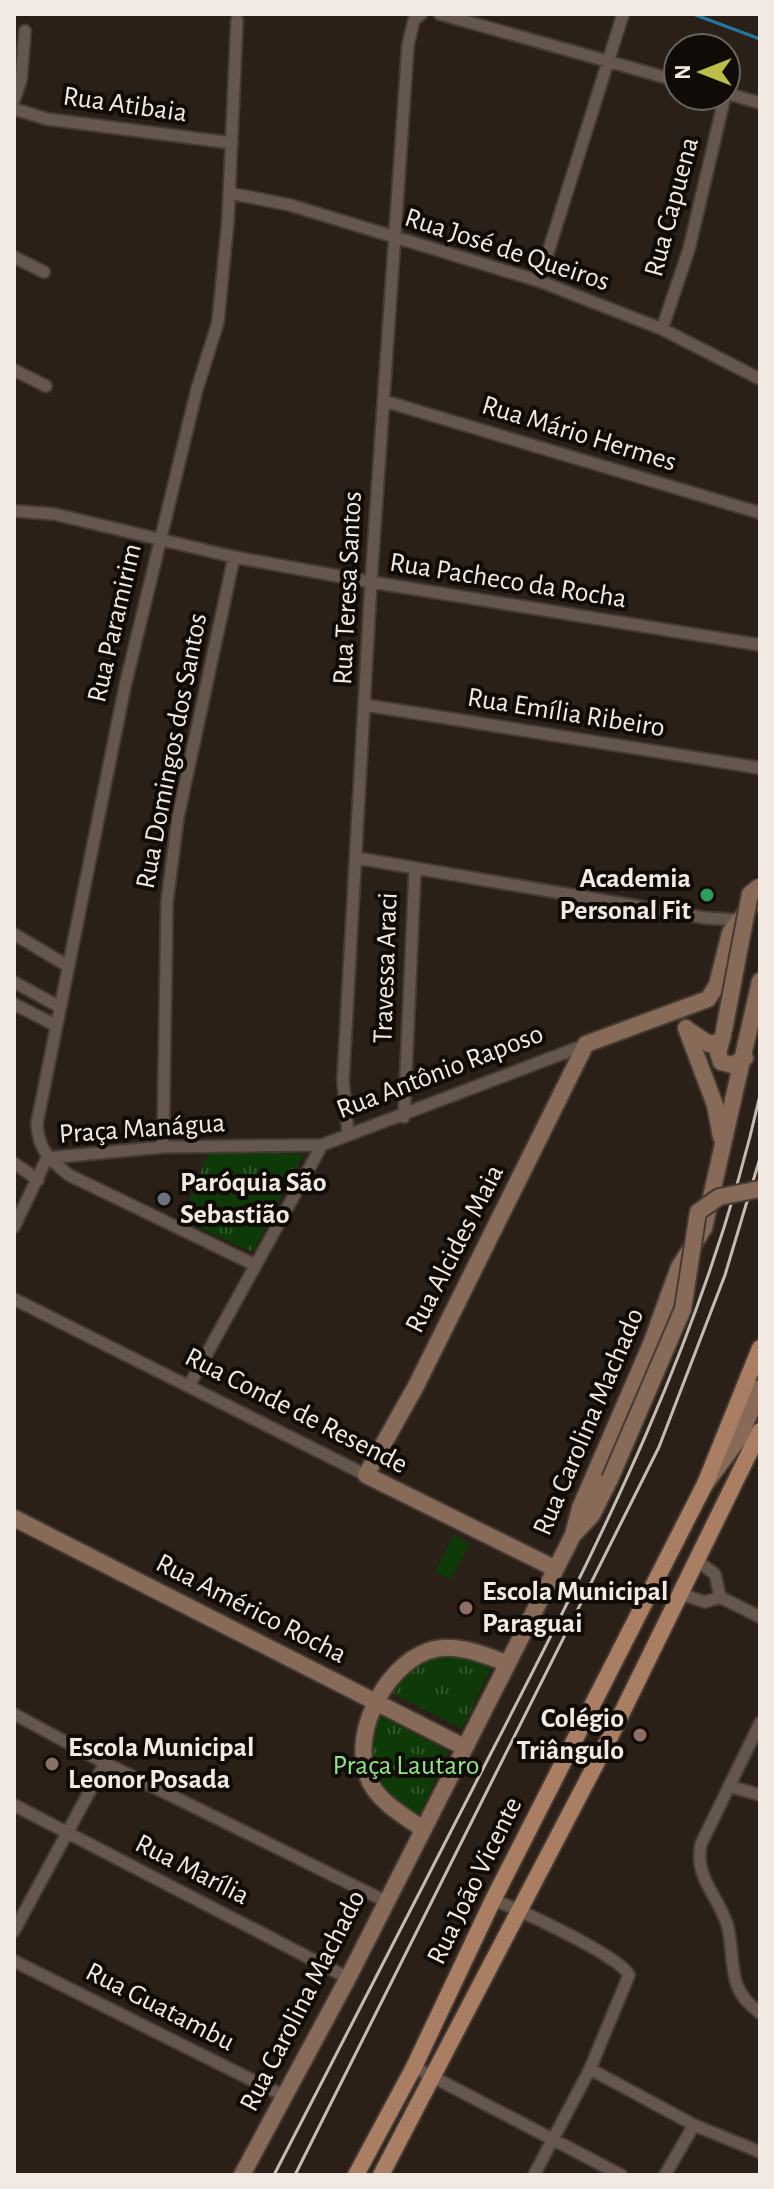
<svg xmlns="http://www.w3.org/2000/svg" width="774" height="2189" font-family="'Alegreya Sans',sans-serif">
<defs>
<pattern id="grass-tufts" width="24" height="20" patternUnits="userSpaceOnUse" patternTransform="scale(2)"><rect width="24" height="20" fill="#0e3a08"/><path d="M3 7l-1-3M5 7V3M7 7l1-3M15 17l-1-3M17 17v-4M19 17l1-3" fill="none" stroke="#32562c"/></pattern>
</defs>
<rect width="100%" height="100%" fill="#2b2017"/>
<path fill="url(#grass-tufts)" d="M209 1152 304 1154 253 1252 181 1220Z
M441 1655 469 1657 491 1668 462 1729 393 1693C399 1672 420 1659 441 1655Z
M381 1716 448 1751 422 1810 417 1814C390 1808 370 1778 369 1751 369 1741 373 1729 375 1719Z"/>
<path fill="#0e3a08" d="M454 1535 470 1544 451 1579 435 1572Z"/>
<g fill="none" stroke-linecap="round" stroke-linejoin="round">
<path stroke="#2179a2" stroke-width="3" d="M693 14 760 39"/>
<defs>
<path id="street" d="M440 14 678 81
M237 20 228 220 218 322 197 389 125 686 37 1123C38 1150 49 1159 69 1175L255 1265
M726 93 760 103
M14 100 21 80 25 31
M14 109 47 119 232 143
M229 193 290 205 539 281 662 329 760 379
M14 257 44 272
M539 281 623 14
M662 329 689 249 725 96
M14 370 46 386
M384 401 760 513
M14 511 54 514 234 557 371 582 760 645
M365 705 760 768
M357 858 706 918 739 920
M14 934 66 965
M14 982 58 1006
M14 1004 55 1025
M404 1117 415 869
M348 1134 343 1080 371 582 408 45 414 20 421 14
M163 1147 167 902 178 817 234 557
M47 1158 163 1147 322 1145
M14 1163 38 1180
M14 1227 47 1158
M14 1299 366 1475
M189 1386 322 1145 585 1045
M697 1561 715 1574 720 1597
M681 1594 705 1602 720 1597
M720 1597 760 1617
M14 1714 105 1763 385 1901
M760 1723 701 1844C694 1877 717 1894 727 1924 733 1944 730 1966 737 1985 742 1998 750 2005 760 2013
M729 1786 760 1795
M14 1805 348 1978
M493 1900C516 1908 620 1956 629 1975L590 2069 534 2175
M14 1931 105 1763
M14 1961 284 2096
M414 2067 621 2175
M590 2069 694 2125 760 2152
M665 2175 694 2125"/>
<path id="secondary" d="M686 1028 715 1105 721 1137
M688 1030 709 1044 721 1041
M723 1035 718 1053 721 1062 732 1065 745 1058
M706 1483 740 1437 760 1388
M14 1518 464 1747
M574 1534 592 1515 610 1479
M554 1568 366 1475 416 1386 586 1044 708 999 717 985 730 933 750 907
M421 1828C403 1815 382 1804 371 1784 347 1740 383 1667 428 1651 454 1642 482 1654 506 1663
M242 2175 348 1978 573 1535 580 1508 651 1344 679 1267 704 1228 760 981"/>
<path id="primary" d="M356 2175 414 2067 493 1900 705 1484 760 1348
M381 2175 611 1735 760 1431"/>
</defs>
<use href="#street" stroke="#453a34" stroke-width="15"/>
<use href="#secondary" stroke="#453a34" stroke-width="20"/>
<use href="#primary" stroke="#453a34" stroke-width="20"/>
<use href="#street" stroke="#65574d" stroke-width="11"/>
<use href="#secondary" stroke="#886a58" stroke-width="16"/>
<use href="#primary" stroke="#aa7e63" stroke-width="16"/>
<path stroke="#c4bbb4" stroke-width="3" d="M274 2175C347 2035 418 1895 490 1755 600 1542 707 1331 760 1095
M295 2175 659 1447 725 1275 760 1158"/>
<defs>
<path id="secondary-bridge" d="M724 1030 750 894 760 886
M610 1479 683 1309 698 1212 719 1197 760 1189"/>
</defs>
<use href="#secondary-bridge" stroke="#453a34" stroke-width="20" stroke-linecap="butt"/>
<use href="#secondary-bridge" stroke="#886a58" stroke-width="16"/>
</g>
<circle fill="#2e9e5b" stroke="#100b07" stroke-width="3" cx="707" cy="895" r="8"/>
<circle fill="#6b7280" stroke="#100b07" stroke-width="3" cx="164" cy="1199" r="8"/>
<g fill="#8d6e63" stroke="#100b07" stroke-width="3">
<circle cx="466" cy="1608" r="8"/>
<circle cx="640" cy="1735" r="8"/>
<circle cx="52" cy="1764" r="8"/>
</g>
<g text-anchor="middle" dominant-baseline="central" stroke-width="8" stroke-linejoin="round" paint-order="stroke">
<g font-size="28" fill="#f2e9e3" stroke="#100b07">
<text transform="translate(125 105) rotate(8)">Rua Atibaia</text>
<text transform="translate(672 207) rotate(-75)">Rua Capuena</text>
<text transform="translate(507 250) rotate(18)">Rua José de Queiros</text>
<text transform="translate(579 434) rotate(17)">Rua Mário Hermes</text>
<text transform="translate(508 581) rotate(9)">Rua Pacheco da Rocha</text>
<text transform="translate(348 588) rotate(-87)">Rua Teresa Santos</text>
<text transform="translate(115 623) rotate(-77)">Rua Paramirim</text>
<text transform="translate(566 713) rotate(9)">Rua Emília Ribeiro</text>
<text transform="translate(172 751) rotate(-79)">Rua Domingos dos Santos</text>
<text transform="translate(386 968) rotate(-88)">Travessa Araci</text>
<text transform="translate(440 1072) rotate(-21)">Rua Antônio Raposo</text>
<text transform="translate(142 1129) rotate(-4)">Praça Manágua</text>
<text transform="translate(455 1249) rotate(-63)">Rua Alcides Maia</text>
<text transform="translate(296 1411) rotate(27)">Rua Conde de Resende</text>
<text transform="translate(589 1422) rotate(-67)">Rua Carolina Machado</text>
<text transform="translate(251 1609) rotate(27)">Rua Américo Rocha</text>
<text transform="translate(192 1870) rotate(27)">Rua Marília</text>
<text transform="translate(475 1881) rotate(-64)">Rua João Vicente</text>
<text transform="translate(303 2001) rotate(-63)">Rua Carolina Machado</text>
<text transform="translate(160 2007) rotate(27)">Rua Guatambu</text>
</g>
<g font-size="28" font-weight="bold" fill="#f2e9e3" stroke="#100b07" text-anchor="start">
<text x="691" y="879" text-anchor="end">Academia<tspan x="691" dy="32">Personal Fit</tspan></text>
<text x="180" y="1183">Paróquia São<tspan x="180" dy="32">Sebastião</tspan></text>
<text x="482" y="1592">Escola Municipal<tspan x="482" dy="32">Paraguai</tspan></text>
<text x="624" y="1719" text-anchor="end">Colégio<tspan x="624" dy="32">Triângulo</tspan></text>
<text x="68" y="1748">Escola Municipal<tspan x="68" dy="32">Leonor Posada</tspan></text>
</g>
<g font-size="28" fill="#90e683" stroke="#100b07">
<text x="406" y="1766">Praça Lautaro</text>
</g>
</g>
<rect width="774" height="2189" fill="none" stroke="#f2e9e3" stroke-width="32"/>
<g transform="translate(702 72) rotate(270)"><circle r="38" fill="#100b07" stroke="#6a645f" stroke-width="2"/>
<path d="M0-6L14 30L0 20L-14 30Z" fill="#bac045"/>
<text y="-12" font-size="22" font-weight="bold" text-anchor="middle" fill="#f2e9e3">N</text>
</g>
</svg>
